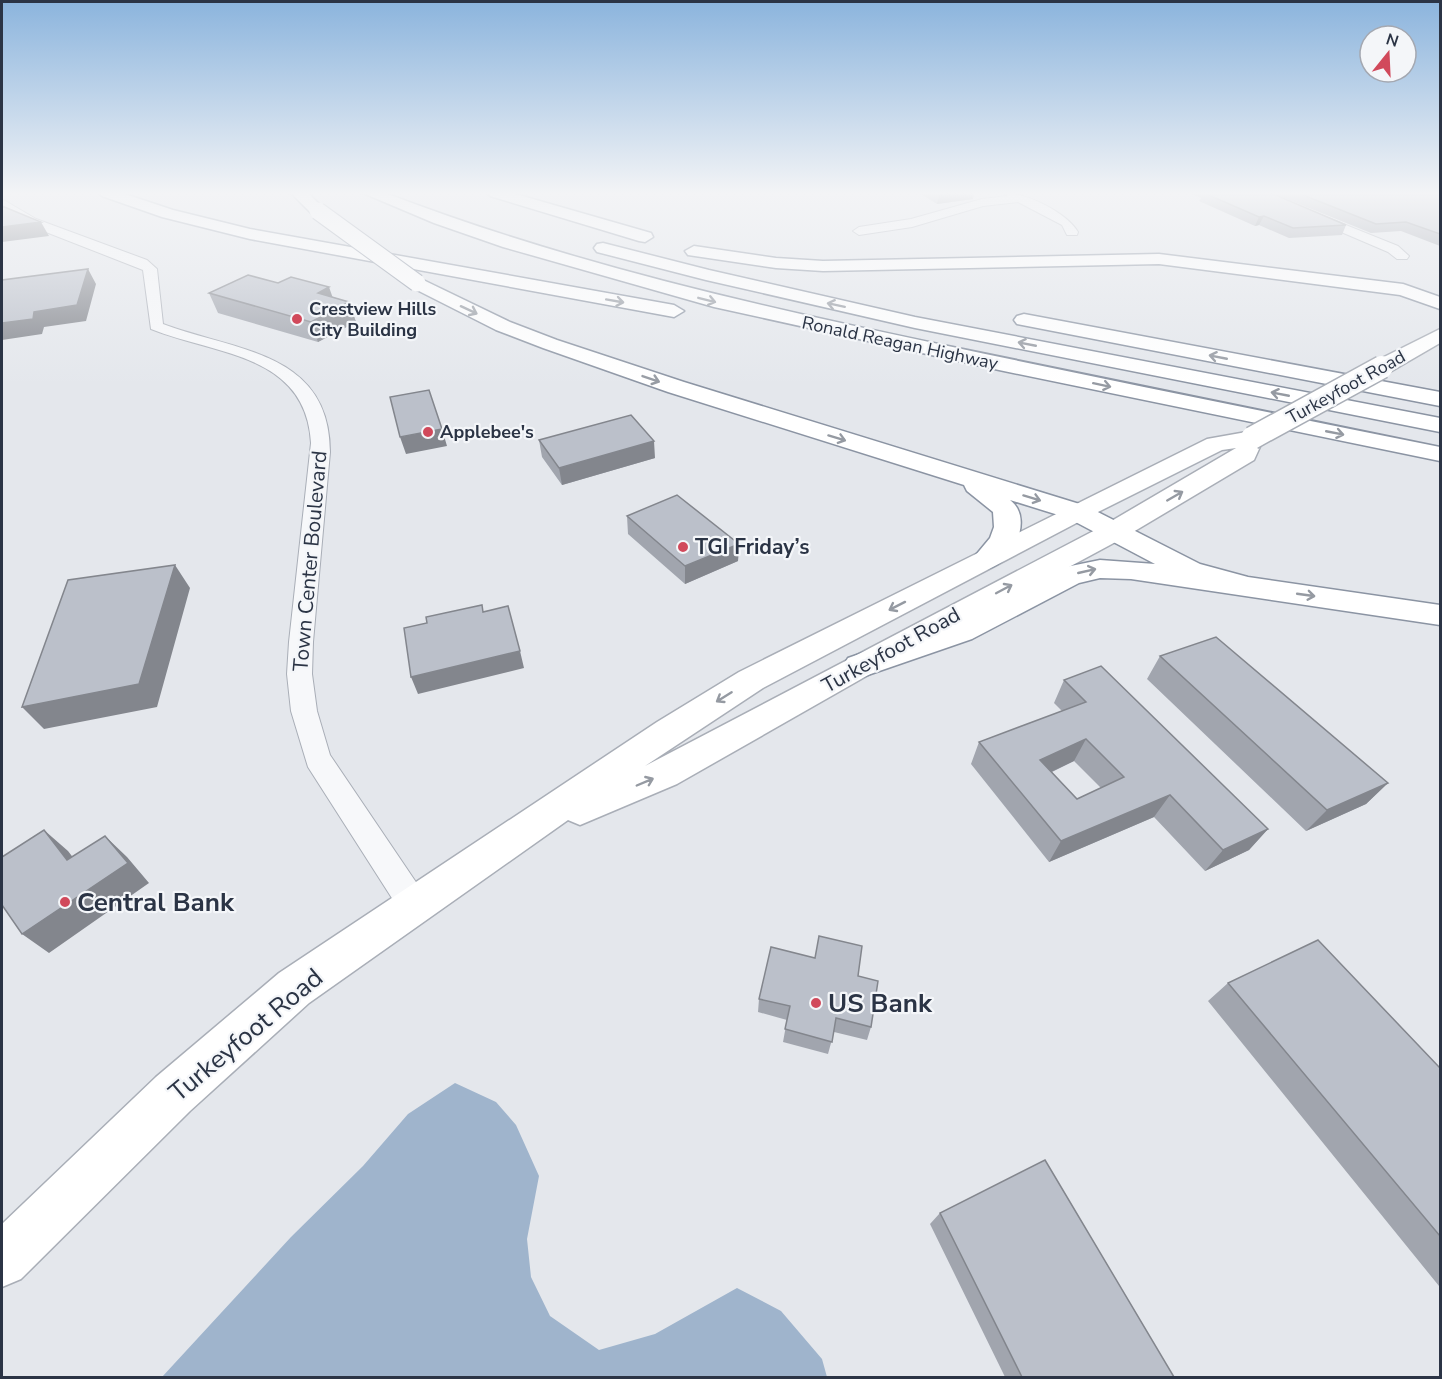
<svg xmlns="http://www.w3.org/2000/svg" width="1442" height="1379" font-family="'Nunito Sans',sans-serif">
<rect width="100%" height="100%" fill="#e4e7ec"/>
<path fill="#9fb4cc" d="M455 1083 496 1102 516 1125 539 1176 527 1239 531 1277 550 1316 599 1350 655 1334 737 1288 781 1311 822 1359 827 1377H162L291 1237 363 1166 408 1114Z"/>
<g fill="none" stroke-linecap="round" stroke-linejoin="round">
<defs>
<path id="minor" d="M1005 193C1027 193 1067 213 1078 232L1077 235H1067L1062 225 1018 202 983 206 912 227 859 235 853 231 859 227 911 219 982 199 1008 196Z
M1250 193H1266L1398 246 1409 256 1407 259H1397L1388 252Z
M2 199 36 219 147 260 157 269 163 324C234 351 330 351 330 452L313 642 312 674 317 711 330 755 426 897 431 907 426 917 415 922 404 917 308 767 291 711 287 674 289 642 311 443C306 353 215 355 151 329L143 270 28 225 2 208Z"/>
<path id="secondary" d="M1440 329V343L1390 372H1374L1371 367 1374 362Z
M1252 431 1260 433 1264 438 1254 460 1123 538 870 674 677 784 580 825 568 820 309 1003 190 1111 21 1279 2 1287V1224L156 1077 279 973 657 722 739 672 1207 439ZM1236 448 1103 526 645 766 763 688 1086 518 1222 450Z"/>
<path id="motorway" d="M99 193H122L173 210 250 229 674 305 684 311 674 317 250 239 162 217 102 196Z
M291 193H308L326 211 318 216 312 214Z
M363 193H385C568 263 757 306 948 346 1112 381 1276 414 1440 447V461L999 370 714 307 503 247 434 223Z
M487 193H512L651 233 653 237 645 242 639 241 490 196Z
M603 243 709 270 915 317 1440 418V432L915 328 706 280 597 252 594 248 597 244Z
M694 246 776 258 823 261 1159 254 1403 284 1440 297V309L1400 295 1159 264 823 271 776 268 688 255 685 251Z
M417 277 510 322 557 340 684 382 1086 506 1200 564 1248 577 1440 605V625L1131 579 1100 578 1079 583 972 639 859 678 848 674 843 666 848 658 950 623 1061 568 1100 560 1155 564 1068 518 1010 500C1038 521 1006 577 974 568L970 562 990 538 994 527 993 512 967 491 964 485 668 392 543 348 496 330 411 287 408 283 411 279Z
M1024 314 1440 392V406L1017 324 1014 320 1017 316Z"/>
</defs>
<use href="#minor" stroke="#a9aeb7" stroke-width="2"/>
<use href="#secondary" stroke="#a9aeb7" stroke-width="3"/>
<use href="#motorway" stroke="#8b94a3" stroke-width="3"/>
<use href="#minor" fill="#f7f8fa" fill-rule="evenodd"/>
<use href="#secondary" fill="#fff" fill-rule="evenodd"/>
<use href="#motorway" fill="#fff" fill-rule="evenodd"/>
<defs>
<path id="secondary-bridge" d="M1252 438 1382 367"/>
<path id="motorway-bridge" d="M318 211 417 283"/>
</defs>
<use href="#secondary-bridge" stroke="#a9aeb7" stroke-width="25" stroke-linecap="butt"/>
<use href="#motorway-bridge" stroke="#8b94a3" stroke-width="19" stroke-linecap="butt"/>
<use href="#secondary-bridge" stroke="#fff" stroke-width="22"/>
<use href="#motorway-bridge" stroke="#fff" stroke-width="17"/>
</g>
<path fill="#a1a5ae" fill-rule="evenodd" d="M919 193H974L973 199 937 204Z
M1190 193H1271L1346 225 1342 235 1289 238 1259 225 1255 226 1199 201 1201 198Z
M1272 193H1440V246L1401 231 1371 233Z
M209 293 333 297 349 302 356 322 318 342 218 313Z
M539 440 655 458 562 485 542 457Z
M627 516 739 544 738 561 685 584 628 534Z
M1160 656 1388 783 1366 804 1306 831 1147 679Z
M1064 680 1268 829 1249 850 1205 871 1154 817 1049 862 971 764 979 742 1062 711 1054 703ZM1074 761 1101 788 1077 799 1052 772Z
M858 976 871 1027 867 1040 834 1032 828 1054 783 1042 787 1020 758 1012 759 999Z
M1228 983 1440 1068V1285L1439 1286 1208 1001Z
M940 1213 1174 1377H1005L930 1224Z"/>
<path fill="#83868d" d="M951 193H974L973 199 937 204 939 195Z
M1264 216 1259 225 1255 226 1259 217Z
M41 222 49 236 2 242V227Z
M88 269 96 284 86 321 44 327 42 334 2 340V323Z
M329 287 336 307 318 293Z
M349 302 356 322 318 342 311 322Z
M442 429 447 446 406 454 400 437Z
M654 441 655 458 562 485 559 468Z
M739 544 738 561 685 584V566Z
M175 565 190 588 157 707 44 729 22 707Z
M520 651 524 668 418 694 411 677Z
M1086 739 1074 761 1030 782 1040 760Z
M1388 783 1366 804 1306 831 1327 810Z
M1170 795 1154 817 1049 862 1061 841Z
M1268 829 1249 850 1205 871 1223 850Z
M44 830 68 851 91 881 67 860Z
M105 836 127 857 149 883 49 953 22 934Z"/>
<path fill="#bbc0ca" stroke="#83868d" stroke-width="1.5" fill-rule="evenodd" d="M936 193H951L939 195Z
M1204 193H1271L1346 225 1293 228 1264 216 1259 217Z
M1298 193H1440V234L1406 222 1376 224Z
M2 206 41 222 2 227Z
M88 269 77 305 34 312 33 319 2 323V280Z
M248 275 278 283 291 277 329 287 318 293 349 302 311 322 209 293Z
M429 390 442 429 400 437 390 397Z
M631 415 654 441 559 468 539 440Z
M677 495 739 544 685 566 627 516Z
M175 565 139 684 22 707 68 580Z
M482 605 483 612 508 606 520 651 411 677 404 628 427 623 426 617Z
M1216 637 1388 783 1327 810 1160 656Z
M1101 666 1268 829 1223 850 1170 795 1061 841 979 742 1086 702 1064 680ZM1086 739 1124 777 1077 799 1040 760Z
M44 830 67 860 105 836 128 863 22 934 2 905V857Z
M819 936 862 946 858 976 878 981 871 1027 836 1018 832 1042 785 1029 790 1006 759 999 771 947 815 958Z
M1318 940 1440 1068V1236L1228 983Z
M1045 1160 1174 1377H1022L940 1213Z"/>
<defs><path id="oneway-shaft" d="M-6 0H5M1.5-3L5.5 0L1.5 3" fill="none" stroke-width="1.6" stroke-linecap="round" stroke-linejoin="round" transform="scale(1.5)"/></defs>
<g stroke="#959aa2">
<use href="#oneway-shaft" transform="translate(707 300) rotate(14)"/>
<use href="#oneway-shaft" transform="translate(615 301) rotate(10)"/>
<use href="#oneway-shaft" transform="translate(836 305) rotate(-168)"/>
<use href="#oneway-shaft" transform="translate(469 310) rotate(25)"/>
<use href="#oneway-shaft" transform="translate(1027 344) rotate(-169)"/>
<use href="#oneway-shaft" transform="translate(1218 357) rotate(-169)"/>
<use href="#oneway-shaft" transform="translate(651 379) rotate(19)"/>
<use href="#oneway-shaft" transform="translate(1102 385) rotate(12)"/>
<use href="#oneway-shaft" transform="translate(1280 394) rotate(-169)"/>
<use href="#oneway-shaft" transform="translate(1335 433) rotate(11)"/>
<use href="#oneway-shaft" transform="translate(837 438) rotate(17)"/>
<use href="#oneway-shaft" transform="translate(1175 496) rotate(-30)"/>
<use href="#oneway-shaft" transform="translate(1032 498) rotate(17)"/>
<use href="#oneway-shaft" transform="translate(1087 571) rotate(-13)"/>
<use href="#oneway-shaft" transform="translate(1004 589) rotate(-28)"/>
<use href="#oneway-shaft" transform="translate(1306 595) rotate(8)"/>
<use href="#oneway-shaft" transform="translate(897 606) rotate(153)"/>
<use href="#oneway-shaft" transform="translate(724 697) rotate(148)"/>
<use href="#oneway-shaft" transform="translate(645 782) rotate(-23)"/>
</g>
<linearGradient id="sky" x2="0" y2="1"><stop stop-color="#8bb4dd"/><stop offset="0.5" stop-color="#f3f4f6"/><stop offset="1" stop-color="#f3f4f6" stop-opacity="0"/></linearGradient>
<rect width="1442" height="386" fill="url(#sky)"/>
<g fill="#d1495b" stroke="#f4f6f9" stroke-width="2">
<circle cx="297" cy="319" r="6"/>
<circle cx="428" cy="432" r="6"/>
<circle cx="683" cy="547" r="6"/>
<circle cx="65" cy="902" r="6"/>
<circle cx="816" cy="1003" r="6"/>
</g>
<g text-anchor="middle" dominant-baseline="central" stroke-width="4.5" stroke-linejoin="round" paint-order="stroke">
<g font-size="18" font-weight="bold" fill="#2b3445" stroke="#f4f6f9" text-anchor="start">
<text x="309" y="309">Crestview Hills<tspan x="309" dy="21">City Building</tspan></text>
<text x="440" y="432">Applebee's</text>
</g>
<g font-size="18" fill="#2b3445" stroke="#f4f6f9">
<text transform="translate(900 343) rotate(12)">Ronald Reagan Highway</text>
<text transform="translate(1346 387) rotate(-29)">Turkeyfoot Road</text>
</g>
<g font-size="21" font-weight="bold" fill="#2b3445" stroke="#f4f6f9" text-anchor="start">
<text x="695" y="547">TGI Friday’s</text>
</g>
<g font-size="21" fill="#2b3445" stroke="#f4f6f9">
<text transform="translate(310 561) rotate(-85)">Town Center Boulevard</text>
<text transform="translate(891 650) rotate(-29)">Turkeyfoot Road</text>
</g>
<g font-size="26" font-weight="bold" fill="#2b3445" stroke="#f4f6f9" text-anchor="start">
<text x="77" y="902">Central Bank</text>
<text x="828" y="1003">US Bank</text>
</g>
<g font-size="26" fill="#2b3445" stroke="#f4f6f9">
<text transform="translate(246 1035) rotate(-40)">Turkeyfoot Road</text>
</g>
</g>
<rect width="1442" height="1379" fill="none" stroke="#2b3445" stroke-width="6"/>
<g transform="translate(1388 54) rotate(18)"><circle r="28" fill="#f4f6f9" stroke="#a4a8b1" stroke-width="1.5"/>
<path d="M0-4.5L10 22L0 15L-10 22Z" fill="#d1495b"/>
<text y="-9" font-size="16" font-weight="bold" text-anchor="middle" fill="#2b3445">N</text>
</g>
</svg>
